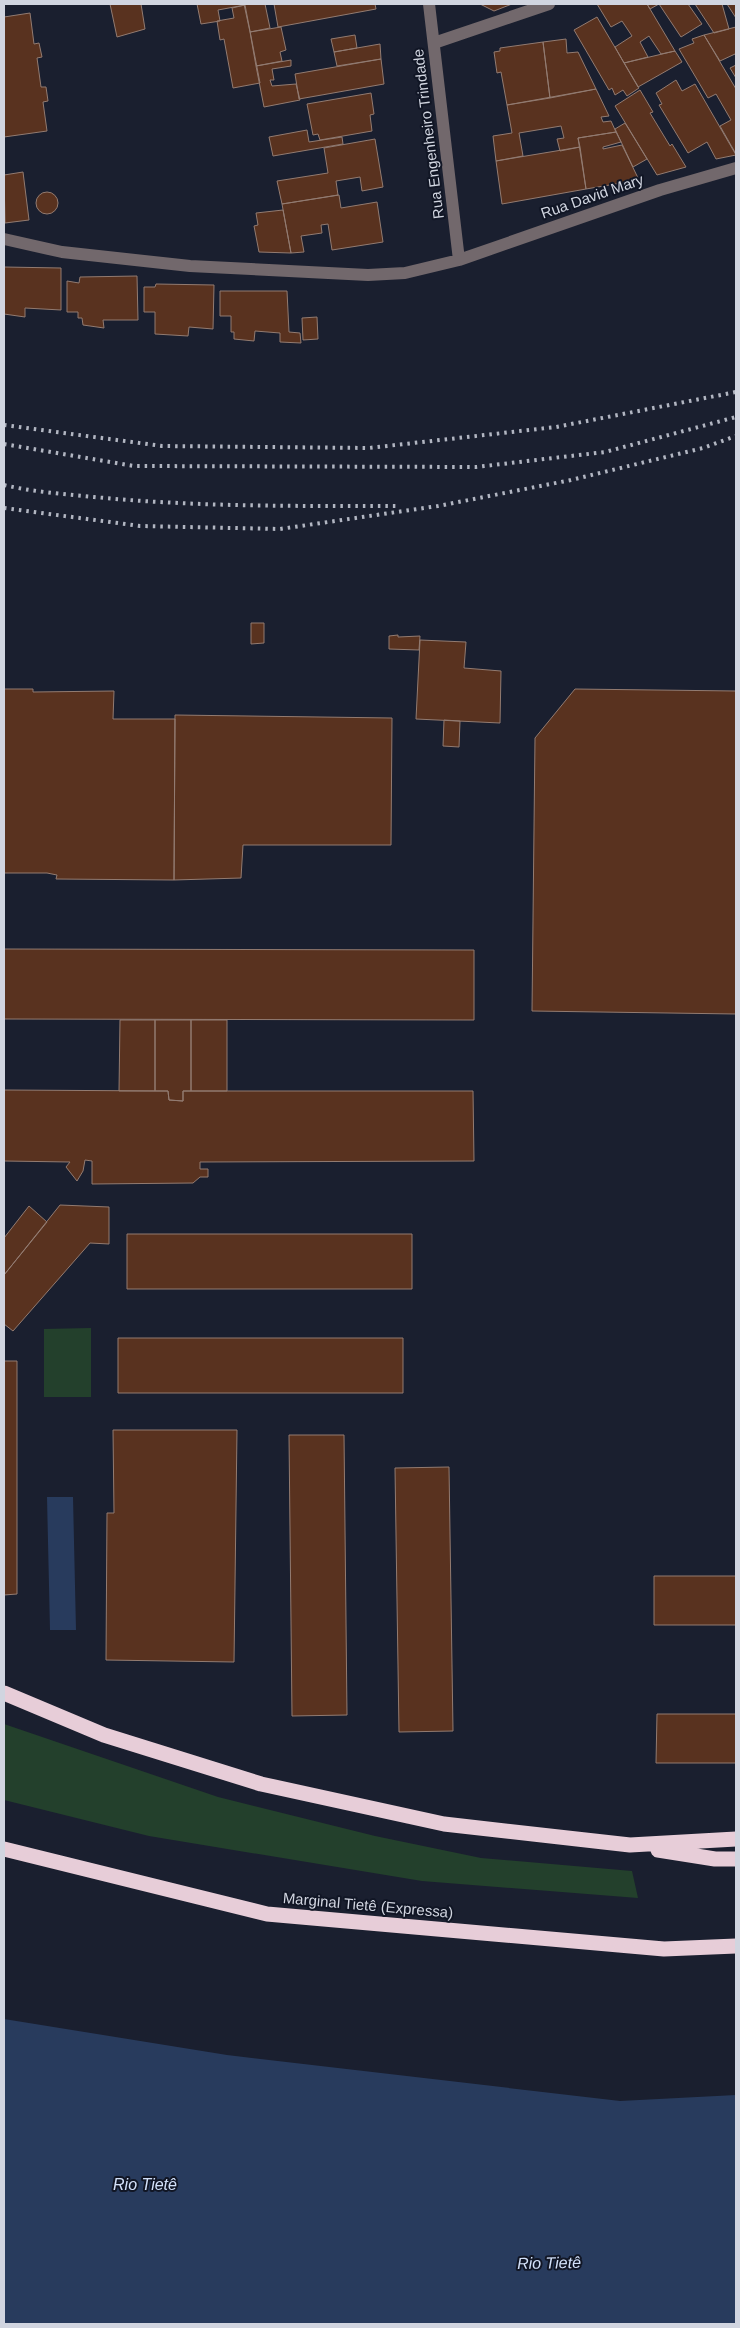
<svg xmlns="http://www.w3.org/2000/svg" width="740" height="2328" font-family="Arial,sans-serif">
<rect width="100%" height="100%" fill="#1a1f2f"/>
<path fill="#23402c" d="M91 1328V1397H44V1329Z
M4 1724 218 1797 375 1836 481 1858 632 1871 638 1898 422 1881 149 1836 4 1800Z"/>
<path fill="#283b5d" d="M47 1497H73L76 1630H50Z
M4 2019 227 2055 620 2101 736 2095V2324H4Z"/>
<path fill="#59321f" stroke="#927b71" d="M110 4H141L145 29 117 37Z
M197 4H244L245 5 218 10 220 21 201 24Z
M244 4H265L270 28 250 32Z
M274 4H375L376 9 278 27Z
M480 4H512L494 11Z
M597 4H647L675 51 661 54 649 36 640 42 648 57 624 63 615 47 632 36 622 21 611 27Z
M647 4H688L702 24 681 37 659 4 650 9Z
M695 4H722L729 29 714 33Z
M727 4H736V18Z
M245 5 260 83 233 88 224 39 220 40 217 21 234 18 232 8Z
M30 13 34 44 39 43 42 57 37 58 41 87H46L48 101 43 102 47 131 4 137V17Z
M597 17 639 88 627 96 623 90 615 95 612 88 609 90 574 30Z
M281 27 286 50 280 52 282 61 256 66 250 32Z
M736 27V57L735 54 720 61 704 35Z
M355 35 357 48 334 52 331 39Z
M704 35 736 89V154L720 126 731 120 716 94 708 98 679 49 694 43 692 39Z
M566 39 567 53 578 52 596 89 550 98 543 42Z
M543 42 550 98 507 105 501 72 497 73 494 52 500 51V48Z
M380 44 381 59 337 66 334 52Z
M675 51 682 62 638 87 624 63Z
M381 59 384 84 299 99 295 74Z
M291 60V66L272 69 274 80H270L272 86 296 84 300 100 264 107 256 66Z
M736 65V78L730 68Z
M676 80 682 91 695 84 736 155 716 159 707 142 688 153 659 105 662 104 656 93Z
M596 89 609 116 601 117 603 122 611 121 616 132 578 138 580 147 560 151 557 139 564 138 561 126 519 133 523 156 496 161 493 136 512 133 507 105Z
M640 90 653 112 650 113 670 146 672 144 686 167 657 175 615 106Z
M371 93 374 114 370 115 372 131 320 140 318 134 313 135 307 104Z
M625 123 647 159 633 167 615 129Z
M307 130 309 142 342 137 343 144 273 156 269 137Z
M616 132 621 142 603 147V149L622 145 639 180 586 189 578 138Z
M375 139 383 187 362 191 360 177 336 181 338 195 282 204 277 181 328 173 324 148Z
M580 147 586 189 502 204 496 161Z
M23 172 29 220 5 223 4 175Z
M36 203a11 11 0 1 1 22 0a11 11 0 1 1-22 0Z
M339 195 341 208 377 202 383 242 332 250 328 224 321 225 322 233 301 236 304 252 291 253 282 204Z
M283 210 291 253 259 252 254 226 258 225 256 213Z
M4 267 61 268V310L25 308V317L4 314Z
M137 276 138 320H103L104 328 83 325 82 318H78V312H67V281L79 283 80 277Z
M156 284 214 285 213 329 189 327 188 336 155 334V312H144V287H155Z
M220 291H287L289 332 300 333 301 343 280 342V333L255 331 254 341 234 339V332H231V316H220Z
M317 317 318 339 303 340 302 318Z
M251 623H264V643L251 644Z
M398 635V637L420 636 419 650 389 649V636Z
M420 640 466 642 464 668 501 671 500 723 416 719Z
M4 689H33V692L114 691 113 719H175L174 880 56 879 57 875 47 873H4Z
M575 689 736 691V1014L532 1011 535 738Z
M175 715 392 718 391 845H243L241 878 174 880Z
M444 720 460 721 459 747 443 746Z
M4 949 474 950V1020L4 1019Z
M120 1020H155V1091H119Z
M155 1020H191V1091H183V1101L169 1100 168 1091H155Z
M191 1020H227V1091H191Z
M4 1090 168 1091 169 1100 183 1101V1091H473L474 1161 200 1162V1169H208V1177H200L193 1183 92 1184V1161L85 1160 83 1171 77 1181 66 1167 70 1162 4 1161Z
M60 1205 109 1207V1244L90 1243 13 1331 4 1324V1275Z
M29 1206 47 1222 4 1275V1238Z
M127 1234H412V1289H127Z
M118 1338H403V1393H118Z
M4 1361H17V1594L4 1595Z
M113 1430H237L234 1662 106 1660 107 1513H114Z
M289 1435H344L347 1715 292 1716Z
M449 1467 453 1731 399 1732 395 1468Z
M654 1576H736V1625H654Z
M657 1714H736V1763H656Z"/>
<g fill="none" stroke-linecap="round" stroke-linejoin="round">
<path stroke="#72686c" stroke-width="12" d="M429 4 459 260
M434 43 549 4
M4 239 62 252 190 266 368 275 405 273 459 260 660 190 736 168"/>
<path stroke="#e7cdd8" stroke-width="15" d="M4 1693 104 1735 261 1784 444 1824 630 1845 736 1839
M4 1849 267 1914 664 1949 736 1946
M658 1850 715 1859H736"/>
<path stroke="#b2b6c2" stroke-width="4" stroke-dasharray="2.5 5" stroke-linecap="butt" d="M4 425 162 446 369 448 556 427 736 392
M4 444 134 466 476 467 605 452 736 417
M4 485C33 492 64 494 94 497 196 507 298 506 400 506
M4 508 140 526 280 529 438 506 571 480 703 448 736 436"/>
</g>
<g text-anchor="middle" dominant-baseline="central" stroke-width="4" stroke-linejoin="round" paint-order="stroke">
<g font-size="15" fill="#d1d5e0" stroke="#111625">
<text transform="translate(428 134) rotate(-97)">Rua Engenheiro Trindade</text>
<text transform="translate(592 196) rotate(-19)">Rua David Mary</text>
<text transform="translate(368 1905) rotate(5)">Marginal Tietê (Expressa)</text>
</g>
<g font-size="16" font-style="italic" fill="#d3e1fa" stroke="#111625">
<text x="145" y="2184">Rio Tietê</text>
<text transform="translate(549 2263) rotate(-1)">Rio Tietê</text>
</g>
</g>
<rect width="740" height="2328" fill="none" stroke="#d1d5e0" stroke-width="10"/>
</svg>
